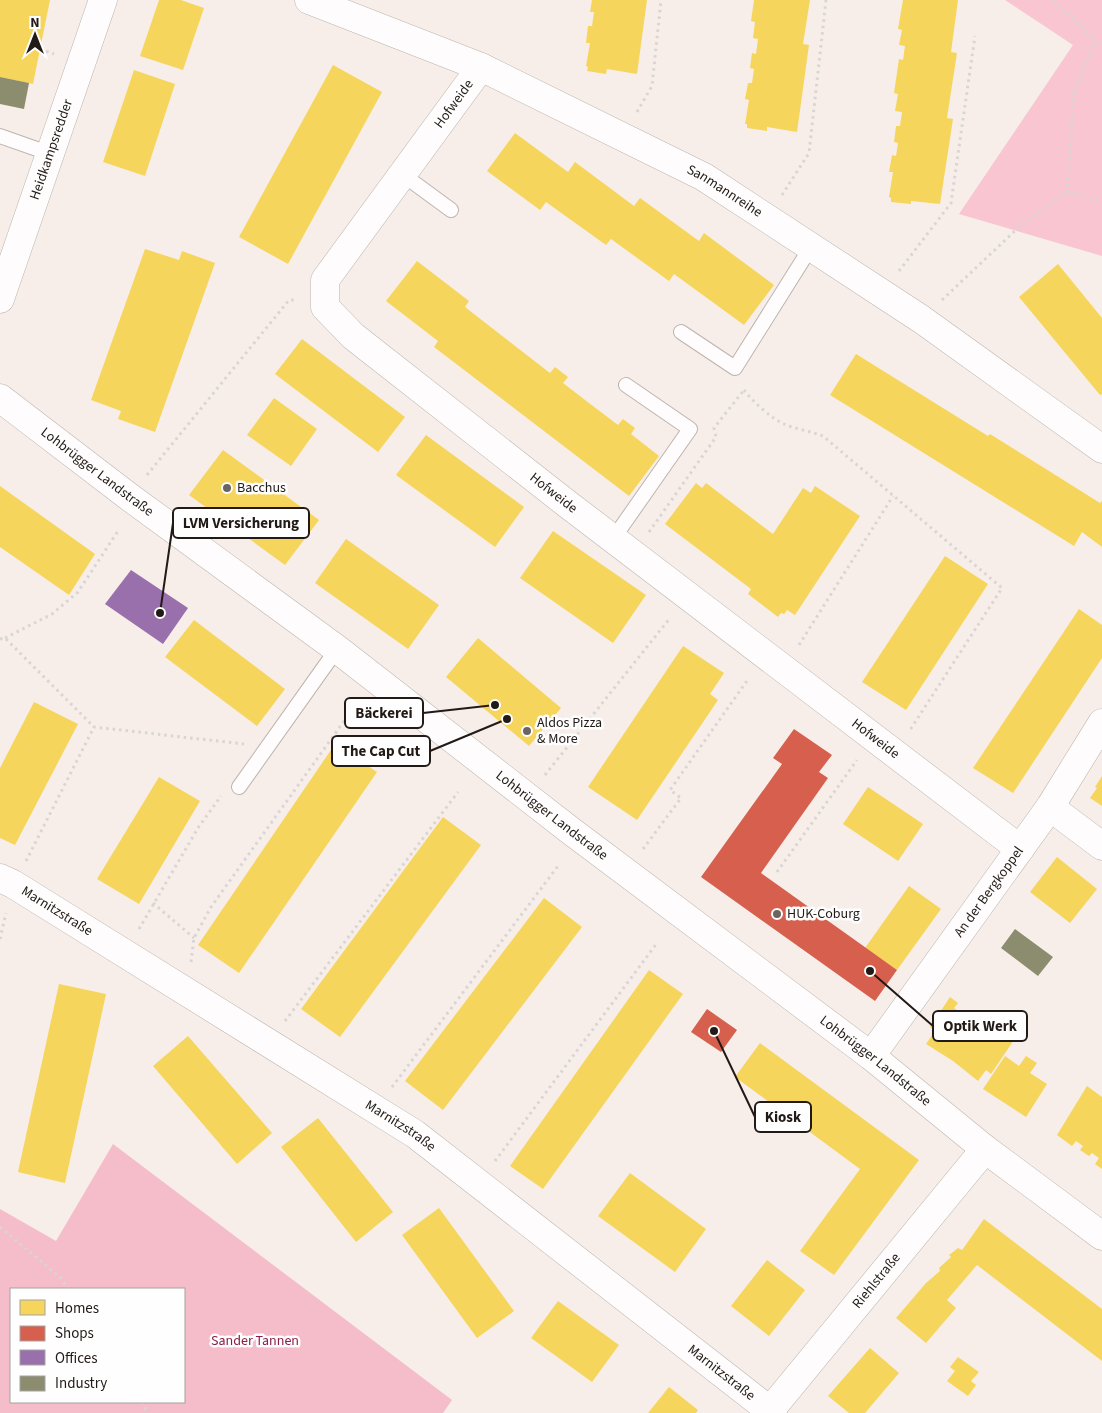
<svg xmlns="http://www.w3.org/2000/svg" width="1102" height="1413" font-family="'Source Sans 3',sans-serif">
<rect width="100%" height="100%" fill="#f7eee9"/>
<path fill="#f8c5d0" d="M1005 0H1102V256L959 214 1073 45Z"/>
<path fill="#f5bcc9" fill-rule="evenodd" d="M113 1144 452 1400 443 1413H0V1209L56 1241ZM11 1289H184V1402H11Z"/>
<path fill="#f6d55c" d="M0 0H50L33 84 0 77Z
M159 0H181L204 8 183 70 140 56Z
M592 0H647L637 74 607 69 606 74 587 71 588 67 586 66 590 43H586L588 26H592L594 12H590Z
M754 0H810L803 44 809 45 797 132 767 127V131L747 128V124H745L749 100 745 99 748 83H752L754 69 750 68 752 53 756 54 758 39 753 38 755 22 751 21Z
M903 0H958L951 52 957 53 947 118 953 119 940 204 911 201V204L891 202V198L889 197 893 172H889L892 155 896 156 898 143 894 142 896 126H900L902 112 895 111 898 94 894 93 899 59 903 60 905 46 899 45 902 30 898 29Z
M333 65 382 92 288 264 239 237Z
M134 70 175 84 145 176 103 162Z
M515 133 568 172 575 162 634 206 640 198 699 241 704 233 774 285 744 325 674 274 669 281 611 239 606 245 546 202 540 210 487 171Z
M145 249 179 260 182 251 215 263 155 432 118 419 121 411 91 400Z
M417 261 469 301 465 307 550 373 555 367 568 377 563 383 589 403 618 425 623 419 635 428 631 434 659 456 629 496 434 347 438 341 386 301Z
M1058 264 1102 318V394L1100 395 1019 297Z
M302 339 405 417 378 452 275 374Z
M856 354 988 436 990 434 1100 503 1102 501V547L1082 532 1074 546 830 395Z
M274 398 317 429 291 466 247 435Z
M426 435 524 507 495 547 396 475Z
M223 450 319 520 285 565 189 495Z
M696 483 702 488 706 483 773 534 803 488 811 493 815 486 860 516 795 615 787 610 784 614 781 613 778 617 748 594 751 589 665 524Z
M0 486 95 554 69 595 0 547Z
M553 531 646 595 613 643 520 578Z
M346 539 439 605 408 649 315 583Z
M945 556 988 584 906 710 862 682Z
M1079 609 1102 625V658L1013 793 973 768Z
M194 620 285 689 257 726 165 657Z
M478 638 561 708 529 746 446 677Z
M683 646 724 673 710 694 718 700 637 820 588 787Z
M34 702 78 724 15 845 0 838V768Z
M335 744 377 772 239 973 198 945Z
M1102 776V806L1090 798 1097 788 1095 787Z
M159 777 200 801 139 904 97 879Z
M868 787 923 824 898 861 843 824Z
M443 817 481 845 340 1037 301 1009Z
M1057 857 1097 889 1070 923 1030 892Z
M909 886 941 909 897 970 865 948Z
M544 898 582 927 443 1110 405 1081Z
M649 970 683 994 543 1189 510 1166Z
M59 984 106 994 65 1183 18 1172Z
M950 997 958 1003 954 1008 1000 1041 1013 1022 1022 1028 991 1074 986 1070 978 1081 953 1061 926 1044 935 1031 930 1027Z
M188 1036 272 1133 237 1164 153 1066Z
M760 1043 919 1160 834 1275 800 1251 860 1169 735 1077Z
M1005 1056 1019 1066 1026 1056 1037 1063 1030 1073 1047 1084 1026 1117 983 1089Z
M1087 1086 1102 1097V1169L1095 1164 1099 1158 1092 1153 1089 1156 1080 1150 1083 1146 1076 1141 1072 1146 1057 1135Z
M318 1118 393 1212 356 1242 281 1147Z
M630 1173 706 1229 675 1272 598 1216Z
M439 1208 514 1311 477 1338 402 1235Z
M984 1219 1102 1309V1361L977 1265 947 1300 956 1308 926 1343 896 1318 926 1283 940 1271 939 1268 951 1257 949 1255 958 1248 962 1250Z
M767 1260 805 1290 769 1336 731 1306Z
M558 1301 619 1345 592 1382 531 1338Z
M870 1348 899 1373 865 1413H849L828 1396Z
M958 1357 979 1372 971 1381 976 1385 968 1396 947 1381 955 1371 950 1367Z
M669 1387 698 1410 696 1413H648Z"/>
<path fill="#d6604d" d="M794 729 832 755 819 772 828 778 761 873 897 970 875 1001 701 877 782 764 773 758Z
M707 1009 737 1030 721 1052 691 1032Z"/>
<path fill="#9970ab" d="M131 570 188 608 163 644 105 604Z"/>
<path fill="#8c8c6e" d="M0 77 29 83 24 109 0 104Z
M1015 929 1053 957 1038 976 1001 948Z"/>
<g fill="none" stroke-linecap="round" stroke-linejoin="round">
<defs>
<path id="lane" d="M0 136 51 154
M402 174 451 210
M681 332 735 368 811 247
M613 539 690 429 626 385
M239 787 337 649"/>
<g id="street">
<path id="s1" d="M309 0 481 67 704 177 921 319 1102 449"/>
<path id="s2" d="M481 67 325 280V307L353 336 566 503 1020 849"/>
<path id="s3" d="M0 299 103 0"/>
<path d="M1050 807 1102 846"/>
<path id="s4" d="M0 878 13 884 415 1134 773 1413"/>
<path id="s5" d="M871 1056 1050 807 1102 723"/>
<path id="s6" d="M768 1413 985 1149"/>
</g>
<g id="secondary">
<path id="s7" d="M0 398 128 496 337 649 571 831 871 1056 985 1149 1102 1236"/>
</g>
</defs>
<use href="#lane" stroke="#bcb4af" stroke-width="16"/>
<use href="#street" stroke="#bcb4af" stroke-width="29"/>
<use href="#secondary" stroke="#bcb4af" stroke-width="29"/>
<path stroke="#d8d5d4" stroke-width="3" stroke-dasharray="2.5 4" stroke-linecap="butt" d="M1053 0 1095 40 1102 43
M40 49 54 54
M637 112 652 86 661 0
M1067 192 1074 92 1095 40
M782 195 809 153 826 0
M899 271 951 203 975 36
M942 300 1020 226 1067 192 1102 201
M744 390C752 401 772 419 784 424 795 429 810 431 823 436L1002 588 910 730
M147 475 289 300H297
M649 532 716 437 714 428 744 390
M5 638 52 614 78 592 118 531
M0 639 5 638 94 727
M799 645 893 496
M545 775 670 618
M643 849 681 798 670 790 749 678
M26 861 94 727 244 744
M777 872 857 760
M153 903 194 938
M139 929 198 828 221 796
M0 939 6 913
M191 962 194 938 211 907 352 710
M285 1021 458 792
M392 1087 558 866
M495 1161 657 943
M0 1227 61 1278 68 1289
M141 1402 148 1413"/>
<use href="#lane" stroke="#fefcfc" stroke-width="14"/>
<use href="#street" stroke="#fefcfc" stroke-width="28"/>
<use href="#secondary" stroke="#fefcfc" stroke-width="28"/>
</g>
<g fill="#6c6460" stroke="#fefefe" stroke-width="2">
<circle cx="227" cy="488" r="5"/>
<circle cx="527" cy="731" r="5"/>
<circle cx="777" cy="914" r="5"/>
</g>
<g text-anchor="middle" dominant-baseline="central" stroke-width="5" stroke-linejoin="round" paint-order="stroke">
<g font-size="14" fill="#211a16" stroke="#fefefe">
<text transform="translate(454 104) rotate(-54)">Hofweide</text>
<text stroke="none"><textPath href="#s3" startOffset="158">Heidkampsredder</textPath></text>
<text stroke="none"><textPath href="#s1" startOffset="458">Sanmannreihe</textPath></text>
<text stroke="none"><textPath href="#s7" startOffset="122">Lohbrügger Landstraße</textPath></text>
<text stroke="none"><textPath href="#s2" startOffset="586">Hofweide</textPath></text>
<text stroke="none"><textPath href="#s2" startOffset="991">Hofweide</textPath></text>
<text stroke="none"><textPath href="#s7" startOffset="692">Lohbrügger Landstraße</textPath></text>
<text stroke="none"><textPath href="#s5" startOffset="202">An der Bergkoppel</textPath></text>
<text stroke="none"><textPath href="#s4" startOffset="66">Marnitzstraße</textPath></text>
<text stroke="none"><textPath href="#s7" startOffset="1098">Lohbrügger Landstraße</textPath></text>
<text stroke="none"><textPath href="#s4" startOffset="471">Marnitzstraße</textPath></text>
<text stroke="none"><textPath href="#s6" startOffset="171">Riehlstraße</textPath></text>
<text stroke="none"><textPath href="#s4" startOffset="876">Marnitzstraße</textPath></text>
</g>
<g font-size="14" fill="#211a16" stroke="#fefefe" text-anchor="start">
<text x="237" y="488">Bacchus</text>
<text x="537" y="723">Aldos Pizza<tspan x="537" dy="16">&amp; More</tspan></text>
<text x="787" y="914">HUK-Coburg</text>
</g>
<g font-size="14" fill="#8b1d49" stroke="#fefefe">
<text x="255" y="1341">Sander Tannen</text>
</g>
</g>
<path fill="none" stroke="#211a16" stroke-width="2" d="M160 613L173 523M495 705L423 713M507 719L430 751M870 971L933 1026M714 1031L755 1117"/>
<g fill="#211a16" stroke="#fefefe" stroke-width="2">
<circle cx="160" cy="613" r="5"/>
<circle cx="495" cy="705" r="5"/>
<circle cx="507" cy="719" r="5"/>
<circle cx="870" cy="971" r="5"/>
<circle cx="714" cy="1031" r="5"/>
</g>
<g fill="#fefefe" stroke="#211a16" stroke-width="2">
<rect x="173" y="508" width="136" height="30" rx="5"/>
<rect x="345" y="698" width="78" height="30" rx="5"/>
<rect x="332" y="736" width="98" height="30" rx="5"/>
<rect x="933" y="1011" width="94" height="30" rx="5"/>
<rect x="755" y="1102" width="56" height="30" rx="5"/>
</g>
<g font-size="15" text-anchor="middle" font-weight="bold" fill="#211a16">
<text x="241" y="528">LVM Versicherung</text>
<text x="384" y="718">Bäckerei</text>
<text x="381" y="756">The Cap Cut</text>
<text x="980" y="1031">Optik Werk</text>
<text x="783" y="1122">Kiosk</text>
</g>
<rect x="10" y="1288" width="175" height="115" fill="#fefefe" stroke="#a6a3a1"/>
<rect x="20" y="1300" width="25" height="15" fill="#f6d55c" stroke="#a6a3a1"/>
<text x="55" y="1313" font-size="15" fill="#211a16">Homes</text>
<rect x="20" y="1326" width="25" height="15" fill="#d6604d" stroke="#a6a3a1"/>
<text x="55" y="1338" font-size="15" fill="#211a16">Shops</text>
<rect x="20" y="1350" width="25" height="15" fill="#9970ab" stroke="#a6a3a1"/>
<text x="55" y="1363" font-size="15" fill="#211a16">Offices</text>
<rect x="20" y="1376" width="25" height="15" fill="#8c8c6e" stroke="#a6a3a1"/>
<text x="55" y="1388" font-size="15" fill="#211a16">Industry</text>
<g transform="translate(35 35)" stroke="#fefefe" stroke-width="4" paint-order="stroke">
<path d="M0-4L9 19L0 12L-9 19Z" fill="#211a16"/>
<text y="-8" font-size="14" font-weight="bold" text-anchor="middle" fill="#211a16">N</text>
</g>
</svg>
